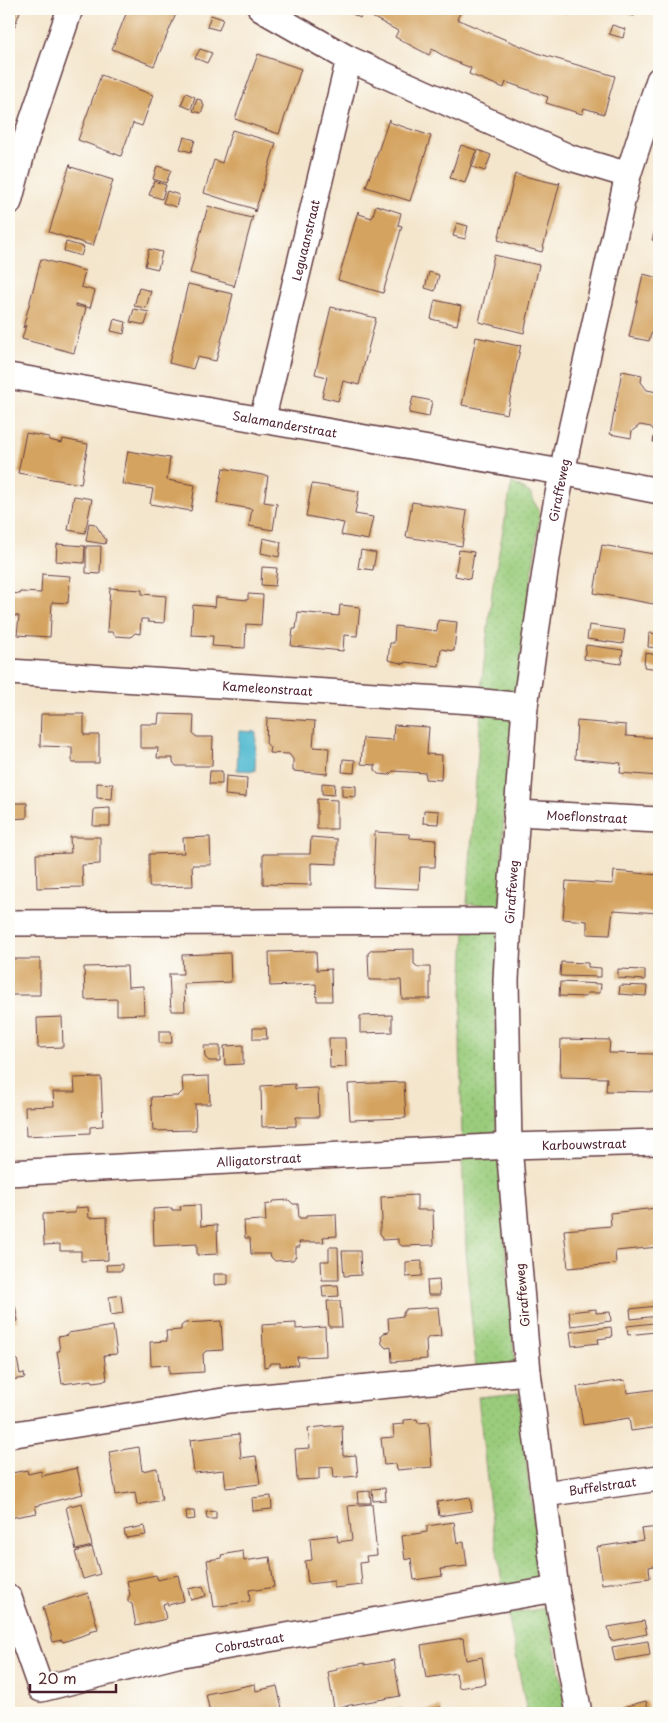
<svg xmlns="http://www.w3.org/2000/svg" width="668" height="1722" font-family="'Playpen Sans',sans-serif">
<defs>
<pattern id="grass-dots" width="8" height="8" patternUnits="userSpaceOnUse" patternTransform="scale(1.25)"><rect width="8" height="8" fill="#9acc7c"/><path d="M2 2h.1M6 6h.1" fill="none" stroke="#86af6b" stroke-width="1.8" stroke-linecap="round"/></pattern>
</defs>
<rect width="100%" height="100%" fill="#fdfcf7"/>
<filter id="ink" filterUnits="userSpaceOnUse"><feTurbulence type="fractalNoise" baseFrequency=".02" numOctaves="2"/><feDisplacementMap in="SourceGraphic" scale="10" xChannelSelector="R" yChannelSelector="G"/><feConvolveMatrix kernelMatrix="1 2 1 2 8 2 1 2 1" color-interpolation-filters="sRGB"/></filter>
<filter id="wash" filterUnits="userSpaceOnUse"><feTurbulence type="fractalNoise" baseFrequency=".0096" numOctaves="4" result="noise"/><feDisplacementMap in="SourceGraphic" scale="20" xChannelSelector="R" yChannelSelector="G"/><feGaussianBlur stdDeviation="1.12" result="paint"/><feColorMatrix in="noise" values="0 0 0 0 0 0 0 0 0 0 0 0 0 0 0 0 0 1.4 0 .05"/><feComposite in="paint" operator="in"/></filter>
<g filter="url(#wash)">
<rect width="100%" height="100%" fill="#f4e6cd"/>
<path fill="url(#grass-dots)" stroke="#727654" d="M512 482 530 493 540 514 516 693 481 689 493 584Z
M481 711 512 713 504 812 500 906 467 904Z
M465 931 498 932 495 1039 496 1139 462 1140 460 1039Z
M498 1156 515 1365 476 1368 467 1269 462 1157Z
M519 1393 529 1487 543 1582 503 1589 490 1507 478 1397Z
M547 1608 568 1713H527L508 1614Z"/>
<path fill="#54bbd1" stroke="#4f6d7e" d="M239 731 256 732 255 771 237 770Z"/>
<g id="blocks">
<path fill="#d4a35f" d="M9 9H21L9 41Z
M128 9H178L154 66 112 49Z
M343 9H462L457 19 468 24 540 54 615 76 604 114 584 108 582 114 546 103 548 97 506 82 504 88 469 74 471 68 449 59 432 49 429 55 395 37 398 31 363 12 360 18Z
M555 9H568L565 14Z
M620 9H636L634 16Z
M211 15 223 19 219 30 207 27Z
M612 25 625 29 623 38 609 34Z
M200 49 212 53 207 63 195 58Z
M258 54 301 69 279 134 235 119Z
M101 75 153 95 142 126 133 123 121 156 78 140Z
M186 93 195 97 191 109 181 105Z
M197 99 201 100 204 106 201 113 193 111Z
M389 119V122L431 136 410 201 366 187Z
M232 130 276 143 255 212 254 209 204 193 214 160 222 163Z
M184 137 195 140 191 152 180 149Z
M461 145 476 150 465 183 450 178Z
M478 150 491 155 485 171 472 167Z
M70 164 71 167 113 180 93 246 49 232Z
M157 166 171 170 166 183 153 179Z
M515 174 558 184 560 182 542 252 498 240Z
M154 181 166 185 162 199 149 195Z
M167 191 179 195 176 207 163 203Z
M376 205 401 213 398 225 402 226 383 293 338 280 358 211 359 214 372 218Z
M208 206 251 218 253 216 234 287 233 285 190 273Z
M659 216V242L652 240Z
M457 223 468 226 465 239 453 236Z
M66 242 84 247 81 256 64 251Z
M149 249 162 252 158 269 145 266Z
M494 255 539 265 524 333 479 322Z
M41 259 85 271 81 287 95 291 90 308 76 304V306L86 308 74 353 22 339 26 325 23 328Z
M429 272 439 275 435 291 425 288Z
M643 274 659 278V329L651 334 649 341 629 337Z
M188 284 233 294 216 361 197 357 193 369 169 363Z
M139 288 151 291 146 308 134 306Z
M435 300 461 306 457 325 431 319Z
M331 307 376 318 359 385 343 381 338 401 322 397 327 377 315 374Z
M134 309 149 312 145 325 130 322Z
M114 319 126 322 124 334 111 331Z
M476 337 519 346 521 344 507 414 462 405Z
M622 371 642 375 641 382 647 390 657 392 659 390V443L653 442 655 432 651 427 640 425 632 431 631 438 610 434Z
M413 397 432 401 429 417 409 413Z
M26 433 49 437V440L62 443 63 439 88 444 81 484 18 473Z
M128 451 170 458 167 480 195 485 191 511 150 504 153 489 122 484Z
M223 468 268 476 264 502 277 504 273 530 249 526 252 509 217 503Z
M312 484 359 491 355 514 373 517 368 540 341 535 344 523 306 516Z
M74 496 92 499 85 533 68 530Z
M412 502 467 511 462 546 406 537Z
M89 523 95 524 106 540 105 544 86 541Z
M263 538 281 542 279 557 261 553Z
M57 544 85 546 84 563 56 561Z
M602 545 659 555V605L594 593Z
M86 546H101L100 574 86 573Z
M361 550 376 553 373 570 358 568Z
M459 550 474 552 470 579 455 576Z
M262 567 277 568 275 586 261 585Z
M42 574 70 576 68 603 52 602 50 637 17 635 19 616 9 615V593L20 594V592L41 593Z
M110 588 142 590V594L166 596 164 623 148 622V619H141L140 634 135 633 131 637 115 636 112 632H107Z
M248 594 263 595 261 625 246 624 245 648 212 646 213 636 191 635 193 605 215 607 216 597 248 600Z
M340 605 360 607 357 636 344 635 343 651 291 646 293 629H296L298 612 339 616Z
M438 620 457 622 454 651 441 649 439 666 405 662V664L388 660 390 643H394L395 626 437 631Z
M589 625 625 630 623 644 587 639Z
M649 633 659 634V648L648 647Z
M586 645 623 650 621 664 584 659Z
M645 653 659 655V669L644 667Z
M41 714H84V735H99V763H72V747L40 746Z
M159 714 194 715 193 734 197 737H213L212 766H176L173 762V758H157L158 748H140V724H158Z
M267 718 315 721 313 747 329 748 327 774 293 771V759L289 754 269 753 270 747 266 743Z
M577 721 626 725V736L659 738V776L620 773 621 763 575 759Z
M394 725 429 727 427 754 442 755 441 780 425 779 426 773 393 771 389 775 378 774 375 770V765L361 764 363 738 393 740Z
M343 759 355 760 354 773 342 772Z
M210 771H222V784H209Z
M226 776 247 778 246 797 225 795Z
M97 783 113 784 112 799 97 798Z
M322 783 335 784 334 795 322 794Z
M342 785 356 786V797L342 796Z
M317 799 337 800V829H317Z
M9 803H27V818L9 819Z
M110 808V826H93L94 809Z
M424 810 439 811 438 824 423 823Z
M375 832 409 834 410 838 436 840 435 867H420L419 889 373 887Z
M70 837H100V864L82 865 83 887 37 888 36 854 71 853Z
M210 837 211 865H192L193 886 149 887V854L184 853 183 838Z
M311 837 337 839V864L311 863V885L263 884V854H310Z
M614 871 659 875V913L613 910 610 935 587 934V921L563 919 566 881 613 884Z
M414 949V964L418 967H430V999H402L401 980H369L368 953 372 950Z
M316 951 317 970 331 969 332 1001H317L316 984 270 986 269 952Z
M230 953 231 982 184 984 185 1011H171L169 974H183L182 955Z
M9 959H40V995H9Z
M561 962 588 963V967L601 968V977L560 976Z
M127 966 128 987 143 986 144 1014 117 1015V999L85 1000 84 967Z
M618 969 645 970V980L618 978Z
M560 982 601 984 600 993H587L586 997 559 996Z
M620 985 647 986 646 996 619 994Z
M392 1015V1032L360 1033V1016Z
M62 1017 63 1047 38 1048 37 1018Z
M253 1028H266L267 1039H253Z
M159 1031H171L172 1043H159Z
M329 1038H345L346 1067 330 1068Z
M561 1039 610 1040 609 1053 655 1054V1041H659V1092L606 1091 607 1078 560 1077Z
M243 1045V1064L225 1065 224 1046Z
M204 1046H220V1061H209L205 1057Z
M209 1076 210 1104H195L196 1130 153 1131 151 1097 178 1096 183 1091 182 1077Z
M101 1077 103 1126 90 1127V1133L26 1136 25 1107 54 1106 53 1092H75L74 1078Z
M404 1082 406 1118 350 1120 348 1084Z
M295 1084V1089L318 1088 319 1117H296V1126L262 1127 261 1086Z
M417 1195V1210H433L434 1245 402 1246 398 1243V1239L383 1240V1237L380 1234V1224L382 1221 381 1197Z
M289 1200 293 1204H298L299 1218H306V1215L336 1214 337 1236 323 1237 324 1242H299L300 1247H296V1256L293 1260 275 1261 271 1257 270 1254H251L250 1238H245L244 1221 262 1220 261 1221H266L265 1205 270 1204 274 1201Z
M200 1205 201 1226 217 1225 218 1254 197 1255V1244L154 1246 153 1209 172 1208V1210H181L180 1206Z
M88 1207 89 1218 107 1217 108 1260 81 1261V1251H60V1244L44 1245 43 1214 75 1213V1208Z
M657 1208H659V1247L615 1251 616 1264 568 1268 564 1230 611 1226 610 1213Z
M329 1247H338L339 1280H322L321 1261H329Z
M342 1251H360L361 1275 344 1276Z
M422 1261V1276L406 1277V1262Z
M122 1264V1271H107L106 1265Z
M214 1274H228V1284L214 1285Z
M439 1280 440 1295H428L427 1281Z
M338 1285 339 1296 323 1297 322 1286Z
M12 1286V1303H9V1287Z
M121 1295 123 1313 111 1315 109 1297Z
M327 1301H340L342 1327H329Z
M15 1305 18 1321 12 1322 9 1319V1306Z
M656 1306 658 1316 631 1319 630 1309Z
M438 1307 441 1336 429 1337 426 1340 427 1359 392 1362 391 1347 386 1348 382 1344 381 1336 384 1333 389 1332 388 1318 403 1316V1313L406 1309Z
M596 1309V1313L610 1312 611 1321 571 1326 569 1312Z
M221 1321 223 1350 206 1351 203 1354 204 1372 169 1374V1365L151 1366 150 1342 167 1341 166 1331 181 1330V1326L185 1323Z
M296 1323V1329L325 1327 326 1356 297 1357 298 1365 280 1366V1363H270L269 1366 264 1367 262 1325Z
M654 1323 655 1332 628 1335 627 1326Z
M113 1326 117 1354 104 1355 107 1380 93 1382 92 1380 62 1384 57 1351H60L58 1337 68 1335V1333Z
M611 1327 612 1337 598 1339 599 1343 572 1346 570 1332Z
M17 1359 20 1374 24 1373 25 1378 11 1380 13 1388 9 1389V1361Z
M625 1380 627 1393 659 1389V1427L631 1431 629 1418 583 1425 577 1387Z
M417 1419 418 1423 429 1422 432 1467 397 1470 396 1464 384 1465 381 1438 394 1437 393 1425 404 1424V1420Z
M342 1425 343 1456 356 1455 358 1476 334 1478 333 1467 319 1468V1479L297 1480 295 1449 310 1448 308 1428Z
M239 1434 241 1458 256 1456 260 1484 226 1488 224 1470 194 1473 190 1440Z
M139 1447 142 1471 157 1468 162 1500 137 1505 135 1492 116 1495 109 1452Z
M77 1468 83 1494 35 1506 37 1513 9 1518V1479L13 1477 12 1473 27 1470 28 1474 41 1471 42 1476Z
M385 1488 386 1500 373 1501 372 1489Z
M370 1491 371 1503H358L357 1492Z
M271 1496 272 1509 253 1511 252 1498Z
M470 1497 472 1511 439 1516 437 1502Z
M82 1503 92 1546 76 1550 66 1507Z
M372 1504 377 1555 366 1556 367 1562 360 1563 362 1585 334 1588V1581L308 1584 305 1561 312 1560 310 1538 337 1535 338 1542 352 1540 348 1506Z
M186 1511H194L195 1519 187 1520Z
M216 1511V1519H207L206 1512Z
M454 1522 457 1543 464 1542 467 1566 441 1569 442 1576 414 1580 411 1558 405 1560 402 1536 427 1532V1526Z
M144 1526 146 1535 126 1538 124 1530Z
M659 1527V1565L649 1567 650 1578 602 1584 597 1547 643 1540 641 1529Z
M92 1547 100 1574 83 1579 75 1552Z
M243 1551 244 1561 270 1557 274 1587 256 1590 255 1589 249 1590 250 1601 214 1607 207 1560 222 1558 221 1555Z
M156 1575 158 1580 178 1575 184 1601 168 1605 167 1603 163 1604 166 1619 136 1626 132 1604 128 1602V1598L130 1595 127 1581Z
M203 1586 206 1596 191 1600 188 1589Z
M88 1593 98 1629 89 1631 90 1633 63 1642 62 1640 53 1642 43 1607Z
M644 1621 647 1634 611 1641 608 1627Z
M463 1638 466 1660 482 1657 486 1684 459 1688 456 1673 426 1678 421 1645Z
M648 1641 650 1655 615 1661 612 1647Z
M394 1660 400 1696 334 1708 328 1672 337 1670V1668L365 1663V1665Z
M255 1684 256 1691 277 1686 283 1713H210L206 1694Z
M646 1701 649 1712 659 1709V1713H624L623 1707Z
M441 1707 442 1713H413V1712Z
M402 1708 403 1713H385V1711Z"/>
</g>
</g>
<g filter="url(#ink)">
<use href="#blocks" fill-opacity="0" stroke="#643d43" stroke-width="1"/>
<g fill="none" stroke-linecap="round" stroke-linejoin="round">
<defs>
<g id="minor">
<path d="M261 9 349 59 571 158 628 175"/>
<path d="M9 202 25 142 70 9"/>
<path id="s1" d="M9 376 561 472 659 491"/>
<path id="s2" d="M262 421 349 59"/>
<path id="s3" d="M9 672 472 701 525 706"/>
<path id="s4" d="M516 813 659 820"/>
<path d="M9 923 509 921"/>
<path id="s5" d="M9 1173 509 1146 659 1142"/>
<path d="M9 1435 229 1400 528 1372"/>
<path id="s6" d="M544 1494 659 1478"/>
<path id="s7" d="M9 1598 41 1689 177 1655 556 1589"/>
<path id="s8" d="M579 1713 556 1589 528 1372 509 1146 506 980 509 921 525 706 552 525 567 448 628 175 659 80"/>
</g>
</defs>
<use href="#minor" stroke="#643d43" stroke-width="28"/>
<use href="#minor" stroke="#fff" stroke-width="25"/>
</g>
</g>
<g text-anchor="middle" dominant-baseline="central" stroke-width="4" stroke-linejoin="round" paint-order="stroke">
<g font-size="12" fill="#4a1f2b" stroke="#fdfcf7">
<text stroke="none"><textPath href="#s2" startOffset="186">Leguaanstraat</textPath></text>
<text stroke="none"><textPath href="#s1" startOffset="280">Salamanderstraat</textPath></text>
<text stroke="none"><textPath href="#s8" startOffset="1231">Giraffeweg</textPath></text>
<text stroke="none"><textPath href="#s3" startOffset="259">Kameleonstraat</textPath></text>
<text stroke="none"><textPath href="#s4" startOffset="71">Moeflonstraat</textPath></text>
<text stroke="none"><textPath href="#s8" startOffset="826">Giraffeweg</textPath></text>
<text stroke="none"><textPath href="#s5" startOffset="576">Karbouwstraat</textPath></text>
<text stroke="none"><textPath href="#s5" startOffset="250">Alligatorstraat</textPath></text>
<text transform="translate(522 1295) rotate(-95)">Giraffeweg</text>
<text stroke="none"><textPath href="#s6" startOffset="59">Buffelstraat</textPath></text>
<text stroke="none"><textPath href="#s7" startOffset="310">Cobrastraat</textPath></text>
</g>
</g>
<rect width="668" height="1722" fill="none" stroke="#fdfcf7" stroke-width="30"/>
<path d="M30 1684v8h86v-8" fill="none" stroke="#4a1f2b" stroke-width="2.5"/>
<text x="38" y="1684" font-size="15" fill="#4a1f2b" stroke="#fdfcf7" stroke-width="4" paint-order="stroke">20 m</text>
</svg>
